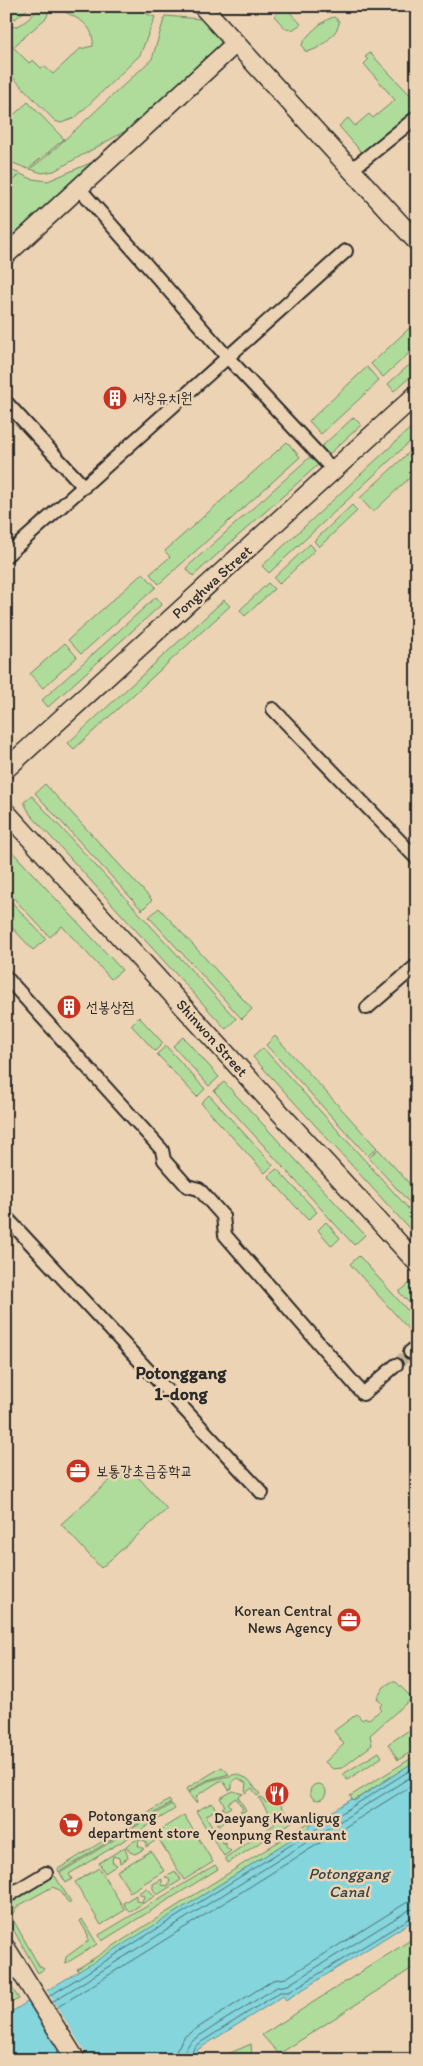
<svg xmlns="http://www.w3.org/2000/svg" width="423" height="2066" font-family="Itim,'Poor Story',sans-serif">
<rect width="100%" height="100%" fill="#ecd3b4"/>
<filter id="ink" filterUnits="userSpaceOnUse"><feTurbulence type="fractalNoise" baseFrequency=".02" numOctaves="2"/><feDisplacementMap in="SourceGraphic" scale="10" xChannelSelector="R" yChannelSelector="G"/><feConvolveMatrix kernelMatrix="1 2 1 2 8 2 1 2 1" color-interpolation-filters="sRGB"/></filter>
<g filter="url(#ink)">
<path fill="#b0dc9b" stroke="#6e8463" d="M6 6H31L15 19 6 10Z
M56 6H127L155 17 140 55 75 118 61 123 55 121 6 70V24C18 32 29 18 38 10L40 13 45 8 48 13 47 17 13 47 29 63 33 60 41 68 44 66 53 74 80 49 93 46C95 20 71 18 56 6Z
M285 7 301 24 292 30 286 29 274 16Z
M165 16 201 19C213 31 228 38 218 55L129 129 54 171 42 173 30 169 48 155 152 59Z
M334 17 339 21C341 31 316 54 305 51L302 45C305 36 324 19 334 17Z
M370 53 417 102V111L363 154 339 126 348 118 355 126 369 114 373 118 395 100 364 64 368 60 365 57Z
M28 102 64 139 28 169 6 160V122Z
M95 161 17 233 6 236V178L11 182 19 176 11 181 6 176V168L32 179 48 181Z
M417 321V346L383 377 371 364Z
M417 358V371L394 391 388 384Z
M367 367 379 381 321 434 309 421Z
M354 417 361 425 328 455 321 447Z
M417 422V435L269 573 262 566Z
M287 442 300 457 159 584 150 574 170 557 165 551Z
M417 445V471L373 512 360 498Z
M311 456 319 464 193 576 186 568Z
M352 505 357 511 319 547 314 541Z
M310 544 315 550 279 584 274 578Z
M143 573 156 587 81 654 68 640Z
M268 583 274 589 245 616 240 610Z
M156 597 162 604 48 707 42 700Z
M224 600 230 606 74 749 68 743Z
M65 643 77 657 43 688 30 674Z
M45 784 152 900 142 910 35 793Z
M32 796 236 1019 226 1029 30 814 24 802Z
M6 845 122 970 111 979 62 926 50 937 6 890Z
M6 896 46 939 33 950 6 921Z
M159 908 252 1009 242 1019 149 917Z
M139 1017 163 1043 155 1051 131 1025Z
M275 1036 377 1148 368 1156 266 1045Z
M183 1037 219 1077 209 1086 173 1046Z
M166 1046 205 1089 197 1097 157 1054Z
M263 1048 417 1218V1237L253 1057Z
M224 1082 365 1235 354 1245 214 1091Z
M209 1095 273 1165 265 1173 201 1103Z
M378 1149 417 1192V1211L369 1158Z
M277 1169 317 1212 308 1220 268 1176Z
M326 1222 340 1238 332 1246 318 1230Z
M359 1256 417 1321V1333L414 1335 350 1264Z
M410 1283 417 1290V1311L399 1292Z
M127 1465 167 1509 101 1568 61 1524Z
M391 1682H396L412 1698 370 1735 372 1745 342 1768 333 1769 325 1762 344 1744 334 1731 357 1714 362 1720 366 1718 369 1719 381 1710 380 1706 382 1704 377 1698 384 1687Z
M417 1725V1748L398 1760 388 1744Z
M379 1752 382 1757 347 1780 343 1774Z
M417 1755V1760L353 1801 350 1796Z
M222 1767 229 1774 207 1780 188 1792 186 1789Z
M237 1774 248 1779 260 1794 257 1796 252 1788 245 1793 246 1783 238 1778 232 1782V1788L229 1790 223 1781H220L199 1794 196 1797 198 1801 196 1803 188 1793 208 1781Z
M310 1792a8 8 0 1 1 16 0a8 8 0 1 1-16 0Z
M233 1791 243 1794 238 1797 246 1810 243 1812 240 1811 243 1809 236 1798 228 1803 231 1807 226 1810 222 1808 225 1806 220 1798Z
M278 1795 281 1799 278 1801 292 1822 228 1863 225 1858 275 1824 259 1798 262 1797 266 1803Z
M169 1800 171 1803 59 1872 58 1869Z
M212 1803 217 1811H221V1815L225 1816 222 1818 225 1822 220 1825 217 1824 220 1822 213 1811 206 1816 212 1826H215L209 1833 196 1811Z
M172 1804 175 1809 69 1874 72 1879 66 1883 60 1873Z
M184 1815 213 1862 184 1880 155 1833Z
M308 1823 311 1827 79 1973 77 1969Z
M151 1831 156 1840 146 1847V1841L139 1840 138 1846 144 1849 135 1854 130 1852 126 1846Z
M216 1831 223 1843 226 1842V1847L231 1851 224 1856 210 1834Z
M125 1847 128 1858 120 1863 119 1858 113 1856 112 1862 117 1865 105 1873 99 1863Z
M151 1851 164 1871 130 1892 117 1871Z
M215 1865 218 1869 102 1941 99 1935Z
M99 1868 125 1910 101 1925 75 1882Z
M175 1871 181 1880 157 1895 153 1889V1884L162 1879V1885L168 1886 170 1880 165 1877Z
M55 1876 71 1902 69 1904 60 1890 52 1887 18 1906 11 1916 39 1966 44 1969 38 1973 6 1917V1906Z
M147 1888 155 1896 129 1912 123 1903 136 1895V1901L142 1902 144 1896 138 1893Z
M82 1919 97 1944 65 1964 66 1957 88 1941V1935L80 1921Z
M417 1936V1965L279 2054 262 2035Z
M6 1978 19 1999 6 2005Z
M251 2044 252 2060H214Z"/>
<path fill="#84d5dc" stroke="#609195" d="M417 1760V1918L286 2000 283 1996 197 2050 198 2055 190 2060H6V2015C108 1954 210 1892 310 1827V1825L352 1799 354 1801Z"/>
<path fill="#ecd3b4" d="M46 1989 90 2060H66L28 1999Z"/>
<g fill="none" stroke-linecap="round" stroke-linejoin="round">
<path stroke="#4f6f72" stroke-width="1" d="M48 1997 417 1766
M52 2002 417 1773
M56 2008 417 1782
M174 2060 177 2049 185 2036 273 1980 286 1978 406 1903 417 1900
M182 2060 183 2053 191 2041 277 1987 288 1985 409 1910 417 1908
M188 2060 195 2046 280 1992H289L417 1914"/>
<path stroke="#c5b199" stroke-width="12" stroke-dasharray="12 6" stroke-linecap="butt" d="M396 1365 410 1352"/>
<defs>
<path id="street" d="M351 170 417 117
M79 188 229 359 334 471
M6 402 84 487
M6 556 346 251
M273 709 417 859
M6 977 162 1150 164 1160 187 1186 199 1189 223 1216 225 1235 363 1394 396 1365
M367 1008 417 965
M6 1217 262 1493
M410 1352 417 1346
M6 1897 46 1873"/>
<path id="secondary" d="M202 6 417 242
M6 255 236 43
M6 769 417 394
M6 812 417 1263
M6 1948 76 2060"/>
</defs>
<use href="#street" stroke="#2b2b2b" stroke-width="16"/>
<use href="#secondary" stroke="#2b2b2b" stroke-width="21"/>
<use href="#street" stroke="#ecd3b4" stroke-width="12"/>
<use href="#secondary" stroke="#ecd3b4" stroke-width="18"/>
</g>
</g>
<defs>
<symbol id="building-disc" viewBox="-11 -11 22 22"><circle r="9.5" fill="#c8321e" stroke="#ecd3b4"/><path d="M-4-6H4V6H1V3H-1V6H-4ZM-2.5-4.3h1.7v1.8h-1.7ZM.8-4.3h1.7v1.8H.8ZM-2.5-1h1.7V.8h-1.7ZM.8-1h1.7V.8H.8Z" fill="#fff"/></symbol>
<symbol id="office-disc" viewBox="-11 -11 22 22"><circle r="9.5" fill="#c8321e" stroke="#ecd3b4"/><path d="M-6-3h4V-5.5h4V-3h4V5H-6ZM-1-4.5V-3h2v-1.5ZM-6 0V1H6V0Z" fill="#fff"/></symbol>
<symbol id="restaurant-disc" viewBox="-11 -11 22 22"><circle r="9.5" fill="#c8321e" stroke="#ecd3b4"/><path d="M-5-6h1v4h1v-4h1v4h1v-4h1v5L-1.5 .5V6h-2V.5L-5-1ZM5-6V6H3V1.5H1.5Q1.5-4 5-6Z" fill="#fff"/></symbol>
<symbol id="supermarket-disc" viewBox="-11 -11 22 22"><circle r="9.5" fill="#c8321e" stroke="#ecd3b4"/><path d="M-6-5.5h2.5l.6 2H6L4.5 2H-2.5L-4.4-4H-6ZM-1.5 3.2a1.3 1.3 0 1 0 .1 0ZM3 3.2a1.3 1.3 0 1 0 .1 0Z" fill="#fff"/></symbol>
</defs>
<g fill-rule="evenodd">
<use href="#building-disc" x="101" y="384" width="28" height="28"/>
<use href="#building-disc" x="55" y="993" width="28" height="28"/>
<use href="#office-disc" x="64" y="1457" width="28" height="28"/>
<use href="#office-disc" x="335" y="1606" width="28" height="28"/>
<use href="#restaurant-disc" x="263" y="1780" width="28" height="28"/>
<use href="#supermarket-disc" x="57" y="1811" width="28" height="28"/>
</g>
<g text-anchor="middle" dominant-baseline="central" stroke-width="5" stroke-linejoin="round" paint-order="stroke">
<g font-size="15" fill="#2b2b2b" stroke="#ecd3b4" text-anchor="start">
<text x="132" y="398">서장유치원</text>
<text x="86" y="1007">선봉상점</text>
<text x="96" y="1471">보통강초급중학교</text>
<text x="332" y="1611" text-anchor="end">Korean Central<tspan x="332" dy="17">News Agency</tspan></text>
<text x="88" y="1816">Potongang<tspan x="88" dy="17">department store</tspan></text>
<text x="277" y="1818" text-anchor="middle">Daeyang Kwanligug<tspan x="277" dy="17">Yeonpung Restaurant</tspan></text>
</g>
<g font-size="15" fill="#2b2b2b" stroke="#ecd3b4">
<text transform="translate(212 582) rotate(-42)">Ponghwa Street</text>
<text transform="translate(212 1038) rotate(48)">Shinwon Street</text>
</g>
<g font-size="16" font-style="italic" fill="#384446" stroke="#ecd3b4">
<text x="349" y="1873">Potonggang<tspan x="349" dy="18">Canal</tspan></text>
</g>
<g font-size="18" font-weight="bold" fill="#2b2b2b" stroke="#ecd3b4">
<text x="181" y="1373">Potonggang<tspan x="181" dy="21">1-dong</tspan></text>
</g>
</g>
<rect width="423" height="2066" fill="none" stroke="#ecd3b4" stroke-width="25"/>
<rect x="12" y="12" width="398" height="2041" fill="none" stroke="#2b2b2b" stroke-width="2" filter="url(#ink)"/>
</svg>
